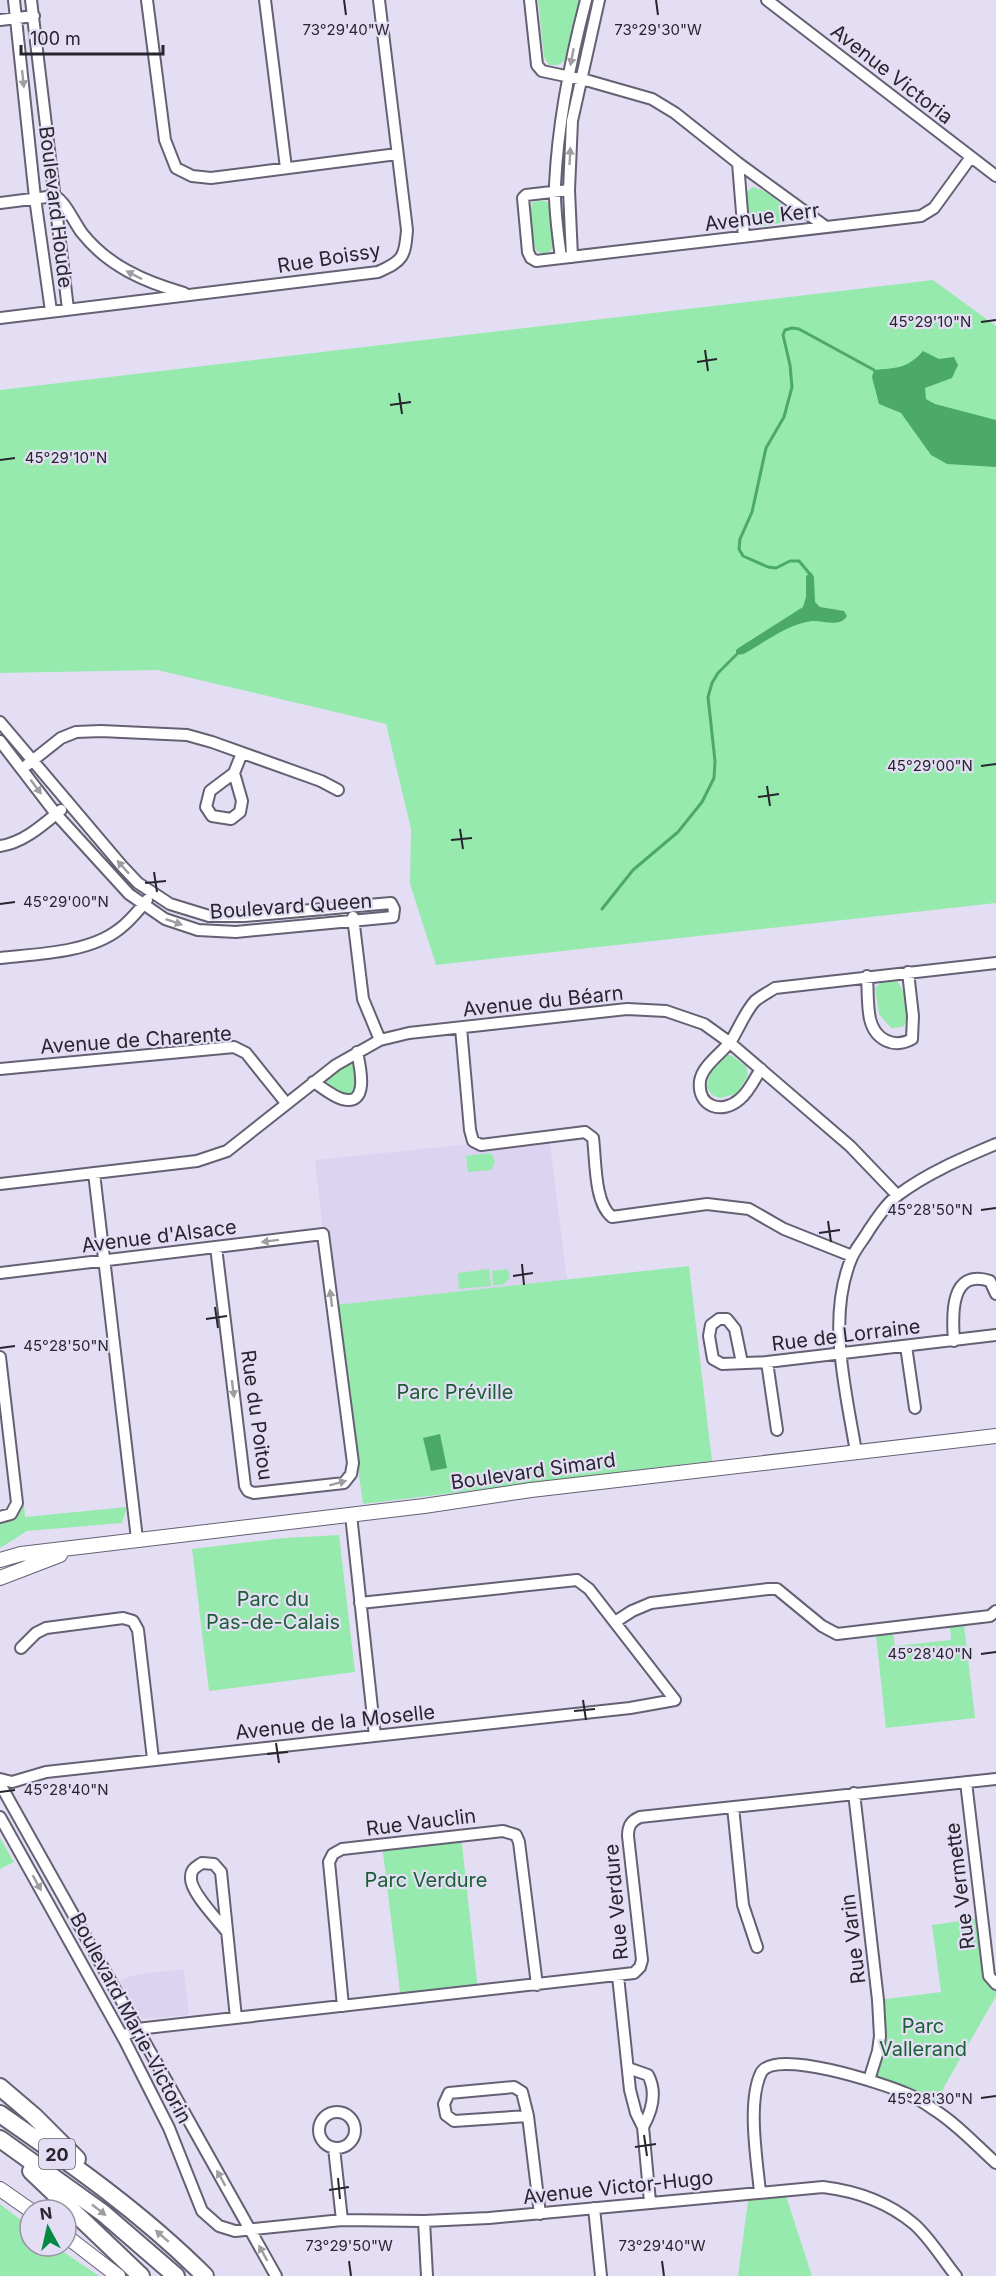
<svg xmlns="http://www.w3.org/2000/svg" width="996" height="2276" font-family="Inter,sans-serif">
<rect width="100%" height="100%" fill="#e4def5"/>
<path fill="#dcd3f1" d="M549 1136 567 1280 335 1305 323 1234 315 1160Z
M184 1969 189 2015 142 2019 120 1981 134 1975Z"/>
<path fill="#96eaad" d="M538 0H579L580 3 564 61 558 65H549L544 57Z
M752 187C763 188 785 204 789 215L786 222 757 227 750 223 746 193Z
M539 201C542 201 545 200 548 203 552 207 555 242 553 248 550 252 549 252 545 253 540 253 539 253 536 250 530 244 529 209 533 202Z
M933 280 996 326V903L436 965 410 884 411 829 386 724 157 670 0 673V390Z
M896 981C906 989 911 1017 903 1027L891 1028 879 1014 875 988 882 982Z
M727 1055H731L746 1066 748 1076 736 1094 720 1098 712 1095 707 1088C708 1074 714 1063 727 1055Z
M348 1062 354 1066 359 1081 355 1093C344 1098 336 1091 326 1085L327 1077Z
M490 1153C496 1160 496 1162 491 1170L468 1172 466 1156Z
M689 1266 712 1461 363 1504 335 1305Z
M489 1269 491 1286 459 1289 458 1273Z
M508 1269 510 1278 502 1285H493L492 1271Z
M24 1505 25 1517 127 1507 122 1523 27 1531 0 1548V1522L15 1519Z
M339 1535 355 1672 209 1691 192 1549 284 1538Z
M964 1625 975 1718 886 1728 876 1635 893 1633 895 1646 951 1640 950 1627Z
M461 1835 478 1991 401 2000 382 1845Z
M0 1838 14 1862 0 1869Z
M981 1918 996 1984V1996L944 2087 937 2111 869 2080 878 2051V2000L941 1992 932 1925Z
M786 2196 812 2276H738L748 2201Z
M0 2204 30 2227V2246H55L99 2276H0Z"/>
<path fill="#4ba96a" d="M923 351 939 359 954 357 958 365 952 378 925 388 926 399 935 404 996 420V467L947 464 931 455 901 413 879 404 872 377 874 370C896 368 907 369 923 351Z
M811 572 814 577 815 602 820 607 844 611 847 616C840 628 824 620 812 621 788 624 765 642 744 654L736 655V650L740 647 803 607 806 597V576Z
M440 1434 447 1468 431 1471 423 1438Z"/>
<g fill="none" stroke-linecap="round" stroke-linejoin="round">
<path stroke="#4ba96a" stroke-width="3" d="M809 573 799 561H790L776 568 768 567 743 556 739 549 740 539 752 512 766 448 784 417 792 387 790 365 783 335 785 330 792 328 799 329 874 370
M602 909 633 870 678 832 702 802 714 778 715 761 708 697 712 683 718 673 736 655"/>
<defs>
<path id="minor" d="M14 0 35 198 51 311
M31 0 68 309
M147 0 165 140 176 168 192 176 211 178 397 154
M265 0 286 168
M530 0 537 65 542 71 589 81 652 99 675 113 738 163 826 227
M767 0 996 176
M0 20 34 16
M738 163 744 237
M569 190 526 195 523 198 528 252 531 258 536 261 921 216 934 208 971 157
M55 196C67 204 73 221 82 233 108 266 145 282 184 293
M0 203 55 196
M572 257 569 190 572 121 599 0
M561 258C558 234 554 209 555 185 558 122 570 61 586 0
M0 318 378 272C403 261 405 257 407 230L379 0
M0 722 122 866 138 883 170 904 209 916H244L391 903 394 909 393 917 236 932 198 930 165 919 129 894 56 814 0 741
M27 765 61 738 76 732 101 731 187 735 212 742 321 781 338 790
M234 773 242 801 240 812 231 819 212 816 206 807 210 791 234 773 242 753
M0 846C23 843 43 825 61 810
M353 917 363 999 380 1040
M0 958C36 954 88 953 118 930 128 923 139 910 147 900
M867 976C868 990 867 1005 870 1019 875 1040 894 1049 912 1039L913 1016 908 972
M461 1028 470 1130 473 1141 481 1145 585 1132 593 1138C596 1161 594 1203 612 1217L707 1204 749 1209 784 1229 852 1256
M0 1069 234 1047 246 1053 286 1103
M761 1069C755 1078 749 1092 740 1099 722 1115 697 1107 700 1081 702 1066 722 1053 731 1041 739 1028 745 1012 755 1001 761 996 769 992 775 988L996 963
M313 1082C322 1087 332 1096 342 1099 370 1107 360 1066 357 1052
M94 1173 137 1539
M0 1184 197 1161 227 1151 336 1065 380 1040 409 1033 627 1009 666 1011 704 1024 729 1042 850 1146 897 1195
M0 1273 323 1234 353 1463 351 1474 344 1483 254 1493 248 1491 245 1486 216 1247
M954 1341C952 1315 950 1268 990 1281L996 1294
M906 1346 915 1408
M0 1357 17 1503 11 1514 0 1517
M767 1362 777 1430
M742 1363 735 1329 727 1319H719L711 1325 709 1336 713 1359 722 1364 767 1362 996 1335
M856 1452C846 1391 826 1317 852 1257 856 1248 864 1239 869 1230 877 1218 887 1203 898 1195 927 1173 963 1158 996 1144
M351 1515 375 1736
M615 1622 632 1611 651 1603 768 1589H777L822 1626 837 1634 990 1616 996 1611
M21 1648 36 1633 46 1628 123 1618 133 1621 138 1630 153 1759
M0 1779 12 1782 46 1772 630 1708 675 1700 589 1589 577 1580 360 1603
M966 1782 989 1976 996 1984
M0 1784 276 2276
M854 1793 878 2000 880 2036 878 2051 869 2080
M733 1807 743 1905 757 1947
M0 1817 125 2041 169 2128 202 2211 219 2226 235 2231 342 2220 424 2221 489 2218 823 2187C856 2191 889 2203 914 2224 930 2238 943 2260 956 2276
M227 1932C218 1920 189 1891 191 1877 191 1869 196 1867 202 1863L214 1864 221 1872 236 2018
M618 1976 630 2090 636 2113 643 2127 650 2202
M343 2006 329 1862 333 1854 342 1849 503 1831 516 1835 519 1842 537 1985
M123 2036 138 2029 146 2028 634 1973 640 1967 642 1960 628 1836C628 1826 631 1821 640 1817L996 1779
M628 2068 648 2075C657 2092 652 2111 643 2127
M319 2130a18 18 0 1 1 36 0a18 18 0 1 1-36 0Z
M528 2116 454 2121 446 2115 444 2104 449 2093 514 2087 522 2092 528 2116 540 2214
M334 2148 342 2220
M760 2192C757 2161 747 2102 761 2073 774 2047 884 2084 905 2093 915 2097 925 2103 933 2109 956 2123 976 2145 996 2163
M594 2208 601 2276
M424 2221 427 2276"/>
<path id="major" d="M0 1560 21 1554 424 1506 531 1490 996 1436
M0 1578 60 1555
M0 2189 30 2210
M66 2236 118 2276"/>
<path id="highway" d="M0 2087 34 2116 77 2159
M0 2114C72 2164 143 2214 205 2276
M0 2139 103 2213 176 2276
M31 2171 141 2276"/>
</defs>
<use href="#minor" stroke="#666073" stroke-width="14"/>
<use href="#major" stroke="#666073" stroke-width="16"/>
<use href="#highway" stroke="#666073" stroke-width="20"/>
<use href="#minor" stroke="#fff" stroke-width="10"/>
<use href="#major" stroke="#fff" stroke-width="14"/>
<use href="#highway" stroke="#fff" stroke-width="16"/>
</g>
<defs><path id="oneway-solid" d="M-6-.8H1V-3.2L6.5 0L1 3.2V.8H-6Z" transform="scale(1.5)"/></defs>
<g fill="#9e9da1">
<use href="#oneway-solid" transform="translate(572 57) rotate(101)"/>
<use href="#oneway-solid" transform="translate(23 79) rotate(84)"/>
<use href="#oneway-solid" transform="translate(570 156) rotate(-87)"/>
<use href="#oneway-solid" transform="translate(134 275) rotate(-153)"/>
<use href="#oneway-solid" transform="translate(36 787) rotate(53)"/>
<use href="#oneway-solid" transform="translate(123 867) rotate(-132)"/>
<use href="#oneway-solid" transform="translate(174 922) rotate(19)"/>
<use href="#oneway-solid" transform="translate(270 1241) rotate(173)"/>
<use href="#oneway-solid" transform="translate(331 1298) rotate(-97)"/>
<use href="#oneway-solid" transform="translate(233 1389) rotate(83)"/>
<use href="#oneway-solid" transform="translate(338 1483) rotate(-15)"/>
<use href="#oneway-solid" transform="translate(37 1883) rotate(61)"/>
<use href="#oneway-solid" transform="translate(221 2178) rotate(-119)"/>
<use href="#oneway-solid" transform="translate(99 2210) rotate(38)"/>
<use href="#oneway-solid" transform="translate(162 2236) rotate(-139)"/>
<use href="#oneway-solid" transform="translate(263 2253) rotate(-119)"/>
</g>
<path fill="none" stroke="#28252e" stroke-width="2" d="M344 0 346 15M656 0 658 15M981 322 996 320M705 350 708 371M697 362 717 359M399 393 402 414M390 405 411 402M0 460 15 458M981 766 996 764M767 786 770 806M758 797 779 794M460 829 463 849M451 840 472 838M154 872 157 892M145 883 166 881M0 904 15 902M981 1210 996 1208M828 1221 831 1242M819 1233 840 1230M522 1264 524 1285M513 1276 533 1273M215 1307 218 1328M206 1319 227 1316M0 1348 15 1346M981 1654 996 1652M583 1700 586 1720M574 1711 595 1709M276 1743 279 1763M267 1754 288 1752M0 1792 15 1790M981 2098 996 2096M644 2135 647 2156M635 2147 656 2144M338 2178 340 2199M329 2190 349 2187M349 2261 351 2276M662 2261 664 2276"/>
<g text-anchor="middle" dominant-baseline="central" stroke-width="4.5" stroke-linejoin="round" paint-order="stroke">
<rect fill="#e4def5" stroke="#605c6a" stroke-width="1.5" x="39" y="2139" width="36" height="30" rx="4.5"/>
<g font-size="18" font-weight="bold" fill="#28252e">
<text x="57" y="2154">20</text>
</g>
<g font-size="20" fill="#28252e" stroke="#e4def5">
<text transform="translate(892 74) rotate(38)">Avenue Victoria</text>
<text transform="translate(56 207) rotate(83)">Boulevard Houde</text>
<text transform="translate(762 217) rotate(-7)">Avenue Kerr</text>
<text transform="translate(329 258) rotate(-9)">Rue Boissy</text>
<text transform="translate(291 906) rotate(-4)">Boulevard Queen</text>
<text transform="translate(543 1001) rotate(-6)">Avenue du Béarn</text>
<text transform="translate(136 1040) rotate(-4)">Avenue de Charente</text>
<text transform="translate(159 1236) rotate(-7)">Avenue d'Alsace</text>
<text transform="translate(846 1335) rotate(-7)">Rue de Lorraine</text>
<text transform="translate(257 1415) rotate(82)">Rue du Poitou</text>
<text transform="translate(533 1471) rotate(-8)">Boulevard Simard</text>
<text transform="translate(335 1722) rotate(-6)">Avenue de la Moselle</text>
<text transform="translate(421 1822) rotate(-7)">Rue Vauclin</text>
<text transform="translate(960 1886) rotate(-97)">Rue Vermette</text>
<text transform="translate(616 1902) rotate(-95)">Rue Verdure</text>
<text transform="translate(853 1939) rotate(-97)">Rue Varin</text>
<text transform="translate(131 2018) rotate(62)">Boulevard Marie-Victorin</text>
<text transform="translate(618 2187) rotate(-6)">Avenue Victor-Hugo</text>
</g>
<g font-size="20" fill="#1c5e34" stroke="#e4def5">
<text x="455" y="1392">Parc Préville</text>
<text x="273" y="1599">Parc du<tspan x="273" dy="23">Pas-de-Calais</tspan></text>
<text x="426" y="1880">Parc Verdure</text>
<text x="923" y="2026">Parc<tspan x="923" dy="23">Vallerand</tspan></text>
</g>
</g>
<g font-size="15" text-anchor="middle" fill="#28252e" stroke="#e4def5" stroke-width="4.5" stroke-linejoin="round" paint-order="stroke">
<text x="346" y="35">73°29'40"W</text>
<text x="658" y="35">73°29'30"W</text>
<text x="930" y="327">45°29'10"N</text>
<text x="66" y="463">45°29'10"N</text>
<text x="930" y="771">45°29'00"N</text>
<text x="66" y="907">45°29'00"N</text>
<text x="930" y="1215">45°28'50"N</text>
<text x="66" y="1351">45°28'50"N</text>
<text x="930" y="1659">45°28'40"N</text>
<text x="66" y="1795">45°28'40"N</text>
<text x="930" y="2104">45°28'30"N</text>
<text x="349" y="2251">73°29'50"W</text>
<text x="662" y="2251">73°29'40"W</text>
</g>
<g transform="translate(48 2228) rotate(352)"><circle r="28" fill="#e4def5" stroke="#9994a5" stroke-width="1.5"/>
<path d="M0-4.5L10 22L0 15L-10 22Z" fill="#058945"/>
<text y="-9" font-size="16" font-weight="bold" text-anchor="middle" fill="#28252e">N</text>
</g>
<path d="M21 45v9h142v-9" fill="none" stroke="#28252e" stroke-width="3"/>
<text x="30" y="45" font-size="18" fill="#28252e" stroke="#e4def5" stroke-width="4.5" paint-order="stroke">100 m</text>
</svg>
